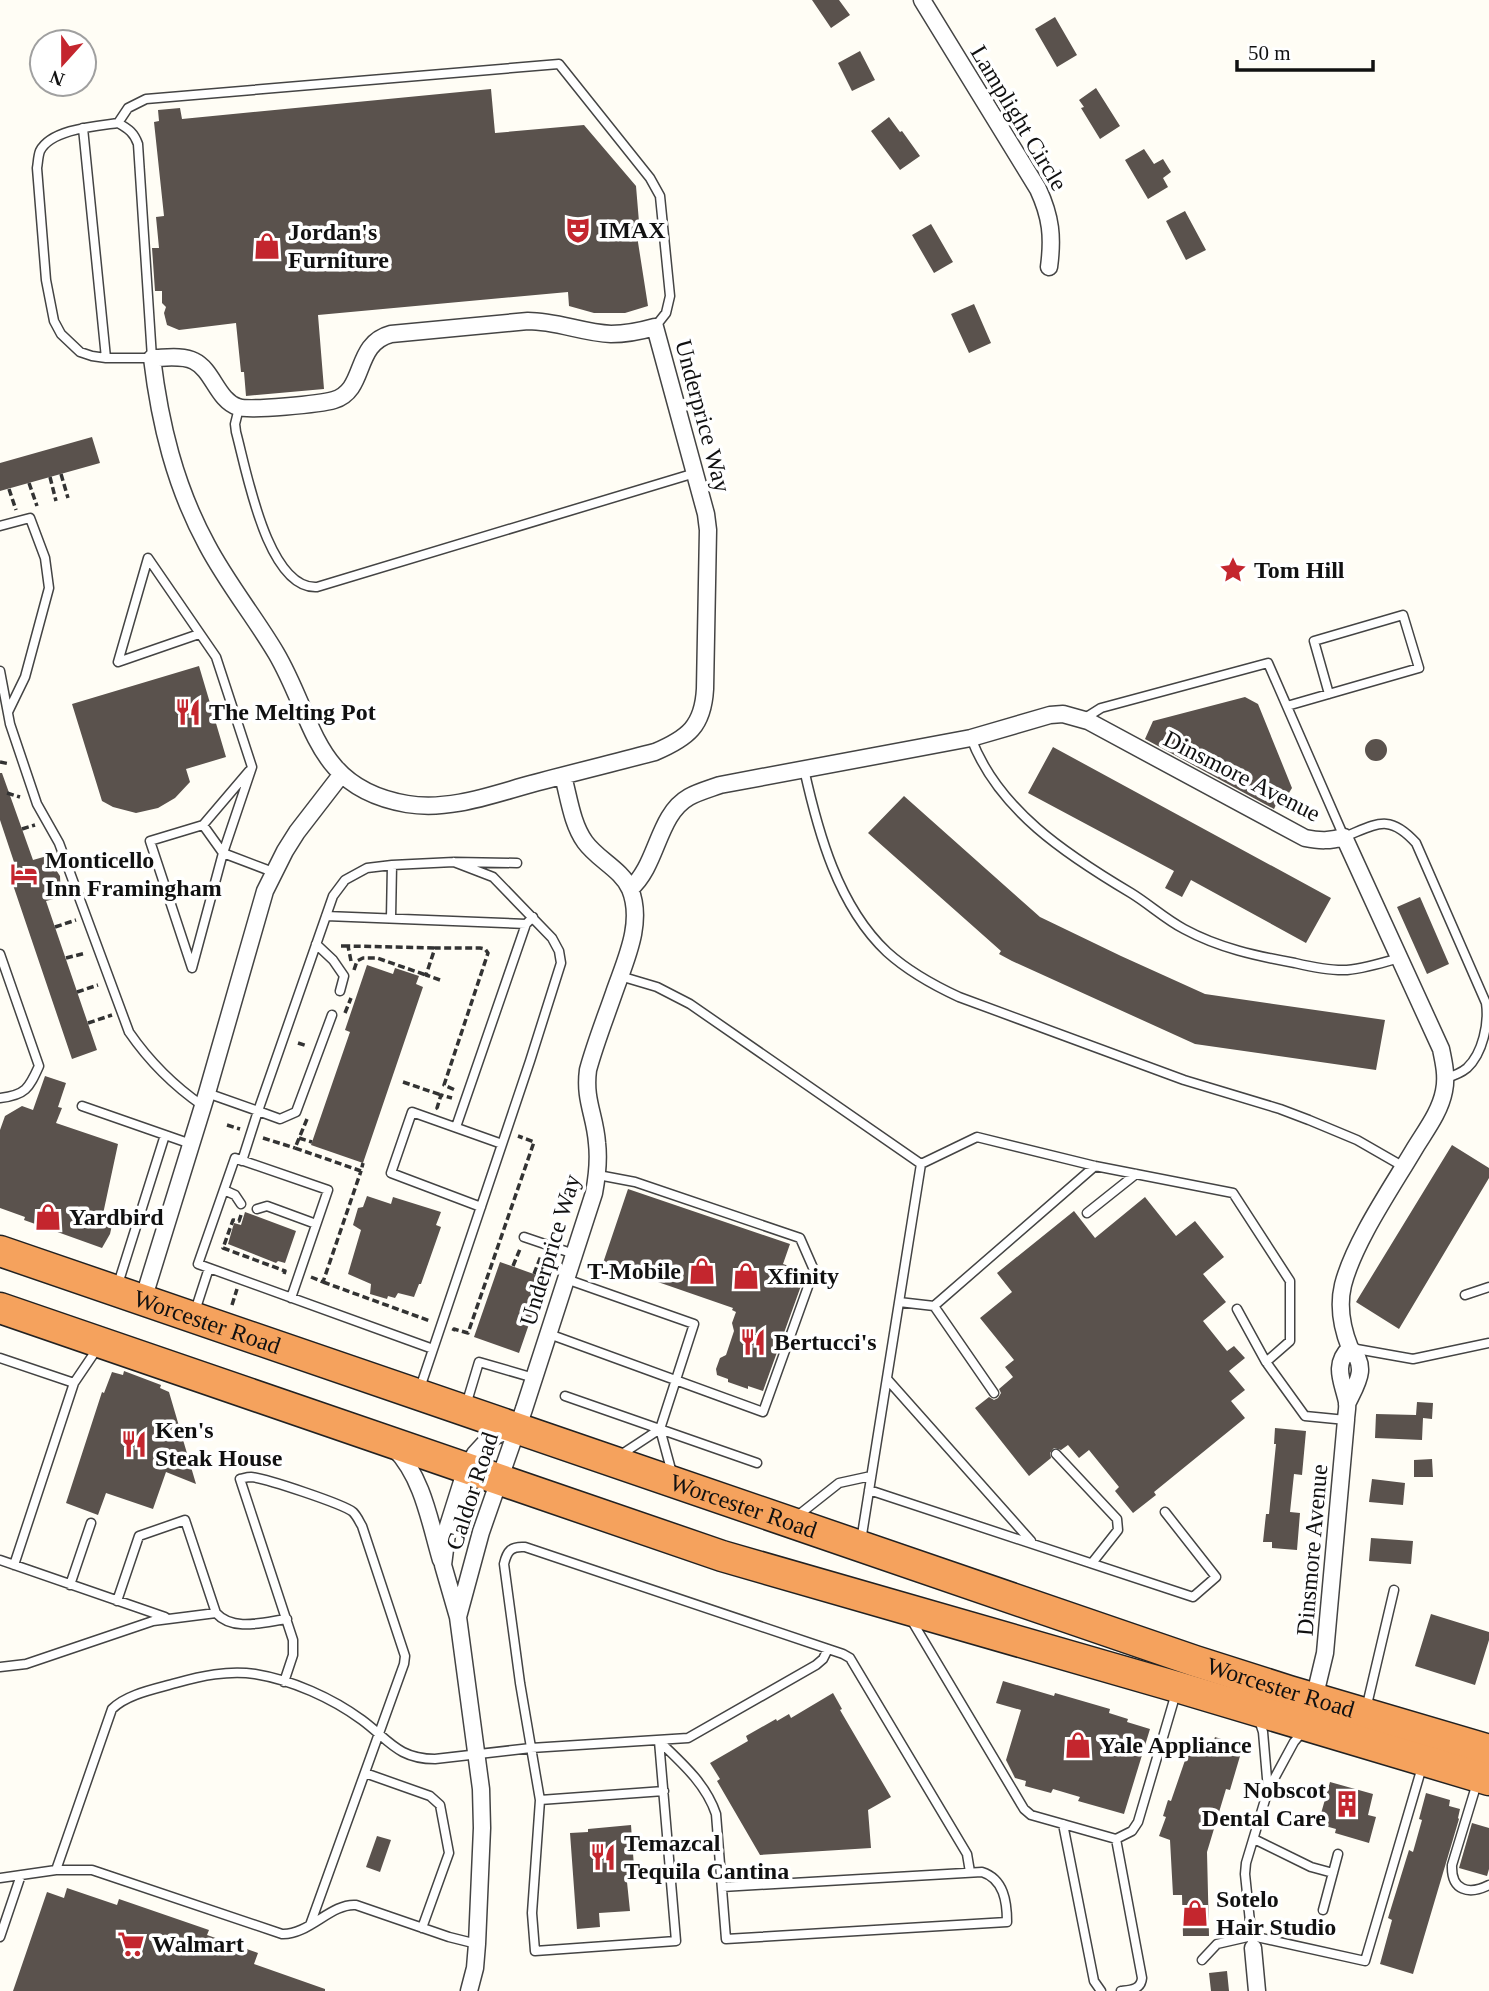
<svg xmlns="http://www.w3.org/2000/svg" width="1489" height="1991" font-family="Georgia,serif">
<rect width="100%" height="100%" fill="#fffdf5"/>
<path fill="#5a524d" d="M812 0H839L850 15 831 28Z
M1055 17 1077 55 1057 67 1035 29Z
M860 51 875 80 852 91 838 63Z
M1096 88 1120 126 1100 139 1081 108 1084 107 1079 100Z
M491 89 495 133 584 125 636 186 639 222 635 223 648 306 625 313H594L569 306 568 292 318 315 324 389 246 396 244 372H241L236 323 179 330 167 325 164 313 166 307 162 303V291H155L152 248H159L156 217 164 216 154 122 159 121 158 110 180 108 182 119Z
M889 117 900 132 902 131 920 156 900 170 871 131Z
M1144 149 1154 164 1163 159 1171 172 1163 178 1168 187 1148 199 1125 160Z
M1185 211 1206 250 1186 260 1166 221Z
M931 224 953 262 934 273 912 235Z
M974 304 991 343 969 353 951 314Z
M92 437 100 463 0 491V463Z
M199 666 226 757 186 769 190 782 175 798 158 808 136 813 113 807 102 801 72 704Z
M1245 697 1258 704 1292 788 1287 796 1281 794 1274 809 1145 739 1153 721Z
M1365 750a11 11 0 1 1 22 0a11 11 0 1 1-22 0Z
M1053 747 1331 898 1306 943 1191 880 1182 897 1165 888 1174 871 1028 793Z
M0 773H2L33 860 47 856 60 876 61 897 46 901 97 1050 72 1059 11 879 19 877 0 820Z
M904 796 1040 917 1121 956 1205 994 1385 1020 1376 1070 1195 1044 1012 961 999 954 1001 951 868 833Z
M1420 897 1449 964 1427 974 1397 907Z
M367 965 393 974 395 968 419 976 416 984 423 987 363 1163 311 1145 350 1032 345 1030Z
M45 1076 66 1083 58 1107 62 1108 56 1123 118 1144 103 1214 114 1216 110 1234 102 1248 24 1220 25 1217 0 1208V1130L5 1116 22 1106 33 1110Z
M1452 1145 1489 1168V1178L1399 1329 1356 1302Z
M628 1189 790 1244 783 1264 806 1272 763 1391 748 1386V1389L728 1382V1379L717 1375 716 1369 720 1358 726 1355 734 1331 732 1323 736 1312 732 1310 733 1308 603 1263Z
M367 1196 391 1204 393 1197 441 1212 436 1225 441 1227 421 1284H419L414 1297 398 1293 395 1298 388 1296 387 1299 370 1294 371 1284 348 1274 361 1230 353 1225 358 1208 363 1207Z
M1145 1197 1176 1236 1195 1221 1224 1257 1203 1274 1226 1302 1203 1321 1227 1351 1234 1346 1245 1358 1229 1371 1245 1390 1231 1401 1245 1418 1154 1492 1156 1495 1133 1513 1115 1491 1119 1487 1089 1450 1079 1458 1068 1445 1061 1450 1054 1448 1050 1453 1051 1458 1029 1476 975 1408 989 1397 994 1400 998 1398 1001 1393 999 1389 1013 1377 1005 1367 1014 1360 980 1318 1012 1292 997 1273 1074 1211 1095 1238Z
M245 1212 296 1231 285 1263 278 1261 276 1263 228 1244 234 1223 241 1225Z
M500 1262 545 1278 519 1353 474 1337Z
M124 1371 161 1385 160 1388 169 1392 196 1484 166 1472 153 1509 106 1493 98 1515 66 1503 102 1392 104 1393 112 1372 123 1375Z
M1417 1402 1433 1403 1432 1419 1423 1418 1422 1440 1375 1438 1376 1414 1416 1415Z
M1275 1428 1306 1431 1302 1475 1294 1474 1290 1512 1300 1513 1297 1550 1272 1548V1542H1263L1266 1514H1269L1276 1444H1274Z
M1432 1459 1433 1477H1414V1460Z
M1372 1479 1405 1483 1403 1505 1369 1502Z
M1371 1538 1413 1541 1411 1564 1369 1561Z
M1431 1614 1489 1632V1640L1475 1685 1415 1666Z
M1003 1681 1054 1696 1055 1693 1110 1709 1109 1713 1128 1719 1127 1722 1150 1729 1124 1814 1078 1801 1080 1797 1053 1789 1051 1793 1025 1786 1026 1781 1015 1778 1006 1760 1021 1710 996 1703Z
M833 1693 842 1709 840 1710 891 1797 868 1810 871 1848 760 1855 717 1781 720 1779 710 1763 748 1741 746 1736 776 1719 777 1721 789 1714 791 1718Z
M1215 1737 1243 1746 1230 1790 1226 1789 1207 1852 1209 1936H1183L1182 1895H1173L1170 1840 1159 1836 1166 1817 1163 1816 1168 1800 1171 1801 1192 1740 1212 1746Z
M1330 1782 1373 1794 1368 1815 1376 1817 1369 1843 1335 1833 1336 1829 1318 1824Z
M1426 1793 1450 1800 1449 1806 1460 1809 1458 1818 1459 1819 1413 1974 1380 1964 1392 1920 1388 1918 1409 1850 1413 1852 1422 1820 1419 1819Z
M1472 1823 1489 1828V1869L1487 1876 1459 1868Z
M631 1825 635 1881 627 1882 630 1911 599 1913 600 1927 577 1929 570 1833 588 1832V1829Z
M377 1836 391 1840 380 1872 366 1867Z
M67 1888 117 1905 119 1899 209 1930 207 1935 258 1953 254 1964 325 1989V1991H13L47 1892 64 1898Z
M1227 1971 1229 1991H1211L1209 1973Z"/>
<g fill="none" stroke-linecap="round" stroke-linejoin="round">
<defs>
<path id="lane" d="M118 123 128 108 146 99 559 64 650 178 660 196 670 296 666 313 655 327
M118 123C129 129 134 133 138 144L152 358H106L92 356 80 352 61 334 54 321 46 280 37 168C38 163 38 156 40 151 51 129 97 126 118 123Z
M83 128 106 358
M239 408 235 424 236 432C246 468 267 590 317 587L695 473
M0 526 30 518 45 558 49 588 25 677 8 712
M199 634 118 662 148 558 216 657 252 767 223 853 273 872
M0 671 10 724 37 804 59 843 129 1032C149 1061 174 1086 203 1106
M1287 706 1419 668 1403 615 1314 641 1329 694
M1082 720 1101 708 1268 663 1344 837C1377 824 1389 813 1416 843L1486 1003C1489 1023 1483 1053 1467 1068 1461 1073 1453 1076 1446 1078
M971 738C998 810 1067 855 1131 893 1149 904 1165 919 1184 929 1219 948 1256 956 1295 963 1312 967 1330 971 1347 970 1366 968 1382 963 1399 958
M804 769C818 832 838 906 887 952 908 971 933 985 959 997L1184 1080 1280 1109 1309 1120 1357 1140 1404 1167
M203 825 223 853 192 968 150 841 203 825 249 771
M326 916 526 924
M391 918 392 865
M316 944 333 960 344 976 340 991
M0 954 39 1066C29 1088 26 1095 0 1098
M620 976 657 987 690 1004 921 1164 861 1541
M207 1093 258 1111 333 896 345 880 367 868 392 865 454 862 517 863
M82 1106 191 1144
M456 1127 526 924 533 917
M242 1161 258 1111 280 1119 296 1112 332 1015
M921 1164 977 1137 1095 1166 1233 1193 1290 1281V1341L1266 1362 1237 1309
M224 1190 235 1195 241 1204
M481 1207 391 1173 412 1112 502 1144
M257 1209 267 1206 316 1224
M1087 1213 1136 1174
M524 1237 574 1254
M566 1279 694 1324 660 1429 672 1473
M118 1284 165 1135
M1465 1295 1489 1287
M291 1298 328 1190 235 1158 198 1264 433 1349
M899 1302 934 1306 994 1393
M934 1306 1095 1166
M195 1311 209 1268
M549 1334 763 1412 814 1270 800 1238 635 1182 598 1175
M1351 1348 1413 1359 1489 1343
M0 1358 74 1383
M1266 1362 1305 1416 1346 1420
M887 1379 1031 1541
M420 1388 530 1061 561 963 559 951 552 938 493 877 454 862
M565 1396 757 1463
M466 1405 479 1362 534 1378
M1056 1454 1117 1519 1118 1530 1092 1563
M619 1456 660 1429
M869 1490 1193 1597 1216 1577 1165 1512
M796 1517 839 1483 871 1476
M0 1560 165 1617
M14 1565 74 1383 97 1349
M70 1585 91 1523
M117 1601 139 1536 185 1520 216 1613C233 1632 264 1622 287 1619
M912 1621 1024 1809 1031 1815 1116 1839 1132 1831 1138 1822 1176 1693
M0 1667 26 1664 153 1621 216 1613
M284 1682 293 1655V1640L240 1479C245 1478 246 1477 251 1477 265 1478 343 1504 353 1512 357 1516 359 1521 362 1526L405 1656 404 1664 310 1925
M1366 1709 1394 1590
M1259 1720 1263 1732 1268 1790
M659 1741 676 1941 535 1951 532 1913 540 1800 520 1683 504 1564C507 1551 511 1546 525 1547L843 1654 850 1658 967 1854 970 1872
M659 1741C682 1763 706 1784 716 1814L726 1939 1007 1922C1007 1902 1004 1879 982 1872L722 1887
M365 1773 430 1796 440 1805 449 1853 422 1928
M1477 1783 1452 1865C1451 1891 1469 1895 1489 1885
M540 1800 664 1791
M1063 1824 1094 1981 1101 1991
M1116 1839 1142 1978C1141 1990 1130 1990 1121 1991
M1254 1839 1311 1867 1333 1873
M56 1870 112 1709C127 1694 155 1689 176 1683 201 1676 228 1670 255 1674 292 1680 332 1698 362 1720 389 1740 398 1759 435 1759L531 1748 688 1738 816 1665 823 1659 828 1649
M0 1878 56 1870H92L282 1934C309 1935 331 1903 356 1905L449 1937 477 1944
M1323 1910 1338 1854
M0 1937 21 1875
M1252 1941 1245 1874 1246 1863 1268 1790 1294 1742 1304 1730
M1202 1960 1217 1944 1252 1936 1365 1961 1422 1767"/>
<path id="street" d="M922 0 1038 189C1051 217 1053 237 1049 267
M528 321C557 321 583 333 611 334 626 334 641 331 655 327L706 514 708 530 705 689C703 726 688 738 655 752 613 763 572 773 531 784 491 795 449 811 407 804 313 788 315 719 276 653 254 616 227 583 207 545 175 486 160 424 152 358 164 358 183 355 194 361 213 370 217 400 238 407 250 411 321 404 334 400 367 390 353 344 391 334Z
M630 889C658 865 657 815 689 797 698 792 709 789 720 785L971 738 1050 715 1063 714 1088 721 1305 838C1320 841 1330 841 1344 837L1441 1049C1444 1063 1447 1077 1444 1091 1440 1112 1426 1130 1415 1148 1392 1187 1354 1242 1343 1285 1338 1306 1342 1328 1350 1348
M143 1300 207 1093 265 891 285 851 297 832 341 775
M395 1449C423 1478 430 1523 441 1560
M458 1617 481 1532 524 1409 594 1193C597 1177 599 1160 597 1143 595 1115 584 1100 588 1070 595 1044 605 1019 614 993 625 961 644 923 630 889 621 869 598 860 585 842 572 824 569 798 563 776
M1314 1699 1325 1653 1346 1420C1346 1414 1348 1408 1347 1402 1343 1382 1332 1365 1350 1348 1369 1367 1357 1383 1347 1404
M1253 1948 1257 1991
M469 1991 475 1968 477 1944 482 1828 481 1789 458 1617 443 1565 448 1526 466 1469 475 1454 486 1442 499 1434 515 1429"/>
<g id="highway">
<path id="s1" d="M0 1251 1195 1661 1289 1691 1489 1750"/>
<path d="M0 1308 722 1556 1177 1687 1489 1780"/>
</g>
</defs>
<use href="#lane" stroke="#444" stroke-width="11"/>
<use href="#street" stroke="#444" stroke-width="19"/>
<use href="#highway" stroke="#222" stroke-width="33"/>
<path stroke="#333" stroke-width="3.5" stroke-dasharray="7 3.5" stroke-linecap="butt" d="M61 474 68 498
M50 477 56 501
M29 483 37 506
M9 489 16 510
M0 762 10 764
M7 793 20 797
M22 829 35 825
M55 927 76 920
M341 946H348
M66 958 86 953
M351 961 348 946 435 948
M354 970 357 961 363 958H377L426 975
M440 980 426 975 435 948H480L485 949 488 953 444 1085 455 1090
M77 992 98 985
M345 1013 351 998
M88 1023 112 1015
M298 1043 307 1046
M403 1082 441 1095
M438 1109 437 1108 441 1095 452 1098
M307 1119 295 1148 361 1171 363 1163
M227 1125 240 1129
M263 1138 295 1148
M299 1138 312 1142
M241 1215 239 1221 233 1220 223 1248 285 1271 284 1274
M513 1266 520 1249
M534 1274 541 1256
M311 1277 323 1282 361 1171
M323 1282 430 1321
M232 1305 237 1289
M453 1331 454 1329 468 1333 534 1142 518 1136"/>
<use href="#lane" stroke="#fff" stroke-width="8"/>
<use href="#street" stroke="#fff" stroke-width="16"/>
<use href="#highway" stroke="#f5a25d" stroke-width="30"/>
</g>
<defs>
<symbol id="theatre-bare" viewBox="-9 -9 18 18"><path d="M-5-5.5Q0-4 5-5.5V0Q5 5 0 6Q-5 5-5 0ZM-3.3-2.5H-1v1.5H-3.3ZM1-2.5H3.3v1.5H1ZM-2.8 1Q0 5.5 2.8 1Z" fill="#c4262e" stroke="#fff" stroke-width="2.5" paint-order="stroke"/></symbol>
<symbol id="shop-bare" viewBox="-9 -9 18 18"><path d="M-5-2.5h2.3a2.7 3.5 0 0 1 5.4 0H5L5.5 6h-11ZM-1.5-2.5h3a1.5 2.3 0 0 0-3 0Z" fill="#c4262e" stroke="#fff" stroke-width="2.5" paint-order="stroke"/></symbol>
<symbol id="sight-bare" viewBox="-9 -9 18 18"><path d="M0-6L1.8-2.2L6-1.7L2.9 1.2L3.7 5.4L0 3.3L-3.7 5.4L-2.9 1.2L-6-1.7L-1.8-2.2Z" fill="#c4262e" stroke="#fff" stroke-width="2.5" paint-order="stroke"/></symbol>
<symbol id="restaurant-bare" viewBox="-9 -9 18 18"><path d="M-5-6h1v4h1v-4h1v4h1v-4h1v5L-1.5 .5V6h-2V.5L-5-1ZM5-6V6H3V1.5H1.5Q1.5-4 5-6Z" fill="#c4262e" stroke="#fff" stroke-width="2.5" paint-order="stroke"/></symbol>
<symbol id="hotel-bare" viewBox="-9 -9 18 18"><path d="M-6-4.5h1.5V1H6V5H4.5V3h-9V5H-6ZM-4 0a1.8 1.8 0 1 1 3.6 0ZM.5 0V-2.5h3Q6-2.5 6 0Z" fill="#c4262e" stroke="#fff" stroke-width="2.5" paint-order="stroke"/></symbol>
<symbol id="building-bare" viewBox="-9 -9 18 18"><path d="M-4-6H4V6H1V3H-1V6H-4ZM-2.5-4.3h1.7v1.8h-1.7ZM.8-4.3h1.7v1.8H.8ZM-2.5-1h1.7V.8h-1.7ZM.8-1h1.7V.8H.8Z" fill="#c4262e" stroke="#fff" stroke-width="2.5" paint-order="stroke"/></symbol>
<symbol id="supermarket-bare" viewBox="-9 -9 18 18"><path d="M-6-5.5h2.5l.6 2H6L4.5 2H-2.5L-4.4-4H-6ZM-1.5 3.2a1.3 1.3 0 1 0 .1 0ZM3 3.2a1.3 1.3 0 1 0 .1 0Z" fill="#c4262e" stroke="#fff" stroke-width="2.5" paint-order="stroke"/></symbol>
</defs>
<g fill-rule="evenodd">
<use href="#theatre-bare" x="559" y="211" width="38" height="38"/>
<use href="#shop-bare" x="248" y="227" width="38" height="38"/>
<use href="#sight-bare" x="1214" y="551" width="38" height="38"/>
<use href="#restaurant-bare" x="169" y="693" width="38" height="38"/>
<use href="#hotel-bare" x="5" y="855" width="38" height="38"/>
<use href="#shop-bare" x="29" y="1198" width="38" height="38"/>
<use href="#shop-bare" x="683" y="1252" width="38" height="38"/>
<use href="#shop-bare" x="727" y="1257" width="38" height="38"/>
<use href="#restaurant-bare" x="734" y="1323" width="38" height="38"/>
<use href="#restaurant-bare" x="115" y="1425" width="38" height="38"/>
<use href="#shop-bare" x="1059" y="1726" width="38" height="38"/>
<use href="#building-bare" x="1328" y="1785" width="38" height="38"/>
<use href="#restaurant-bare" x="584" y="1838" width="38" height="38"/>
<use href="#shop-bare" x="1176" y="1894" width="38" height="38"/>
<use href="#supermarket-bare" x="112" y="1925" width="38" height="38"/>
</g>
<g text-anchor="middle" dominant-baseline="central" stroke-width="7" stroke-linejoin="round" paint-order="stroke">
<g font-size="24" fill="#111" stroke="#fff">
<text transform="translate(1019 118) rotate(59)">Lamplight Circle</text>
<text transform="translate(703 416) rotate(75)">Underprice Way</text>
<text transform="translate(1242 776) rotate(27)">Dinsmore Avenue</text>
<text transform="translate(550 1250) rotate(-73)">Underprice Way</text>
<text stroke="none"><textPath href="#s1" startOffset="219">Worcester Road</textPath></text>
<text transform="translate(472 1491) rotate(-72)">Caldor Road</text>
<text stroke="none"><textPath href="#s1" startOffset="786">Worcester Road</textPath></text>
<text transform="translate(1312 1550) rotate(-85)">Dinsmore Avenue</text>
<text stroke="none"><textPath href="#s1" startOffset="1353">Worcester Road</textPath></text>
</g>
<g font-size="24" font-weight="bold" fill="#111" stroke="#fff" text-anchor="start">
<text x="599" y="230">IMAX</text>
<text x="288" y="232">Jordan's<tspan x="288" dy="28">Furniture</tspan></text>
<text x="1254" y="570">Tom Hill</text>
<text x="209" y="712">The Melting Pot</text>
<text x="45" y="860">Monticello<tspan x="45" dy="28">Inn Framingham</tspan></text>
<text x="69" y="1217">Yardbird</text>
<text x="681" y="1271" text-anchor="end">T-Mobile</text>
<text x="767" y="1276">Xfinity</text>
<text x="774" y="1342">Bertucci's</text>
<text x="155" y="1430">Ken's<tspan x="155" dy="28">Steak House</tspan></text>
<text x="1099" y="1745">Yale Appliance</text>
<text x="1326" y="1790" text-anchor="end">Nobscot<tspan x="1326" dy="28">Dental Care</tspan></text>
<text x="624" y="1843">Temazcal<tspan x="624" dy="28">Tequila Cantina</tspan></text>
<text x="1216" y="1899">Sotelo<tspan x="1216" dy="28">Hair Studio</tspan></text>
<text x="152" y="1944">Walmart</text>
</g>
</g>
<g transform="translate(63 63) rotate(201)"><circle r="33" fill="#ffffff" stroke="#a0a0a0" stroke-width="2"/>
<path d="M0-5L12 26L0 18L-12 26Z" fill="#c4262e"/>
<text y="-10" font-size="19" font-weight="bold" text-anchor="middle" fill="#111111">N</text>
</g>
<path d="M1237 60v10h136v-10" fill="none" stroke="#111111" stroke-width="3.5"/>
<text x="1248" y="60" font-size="21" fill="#111111" stroke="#ffffff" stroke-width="5" paint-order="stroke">50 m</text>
</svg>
